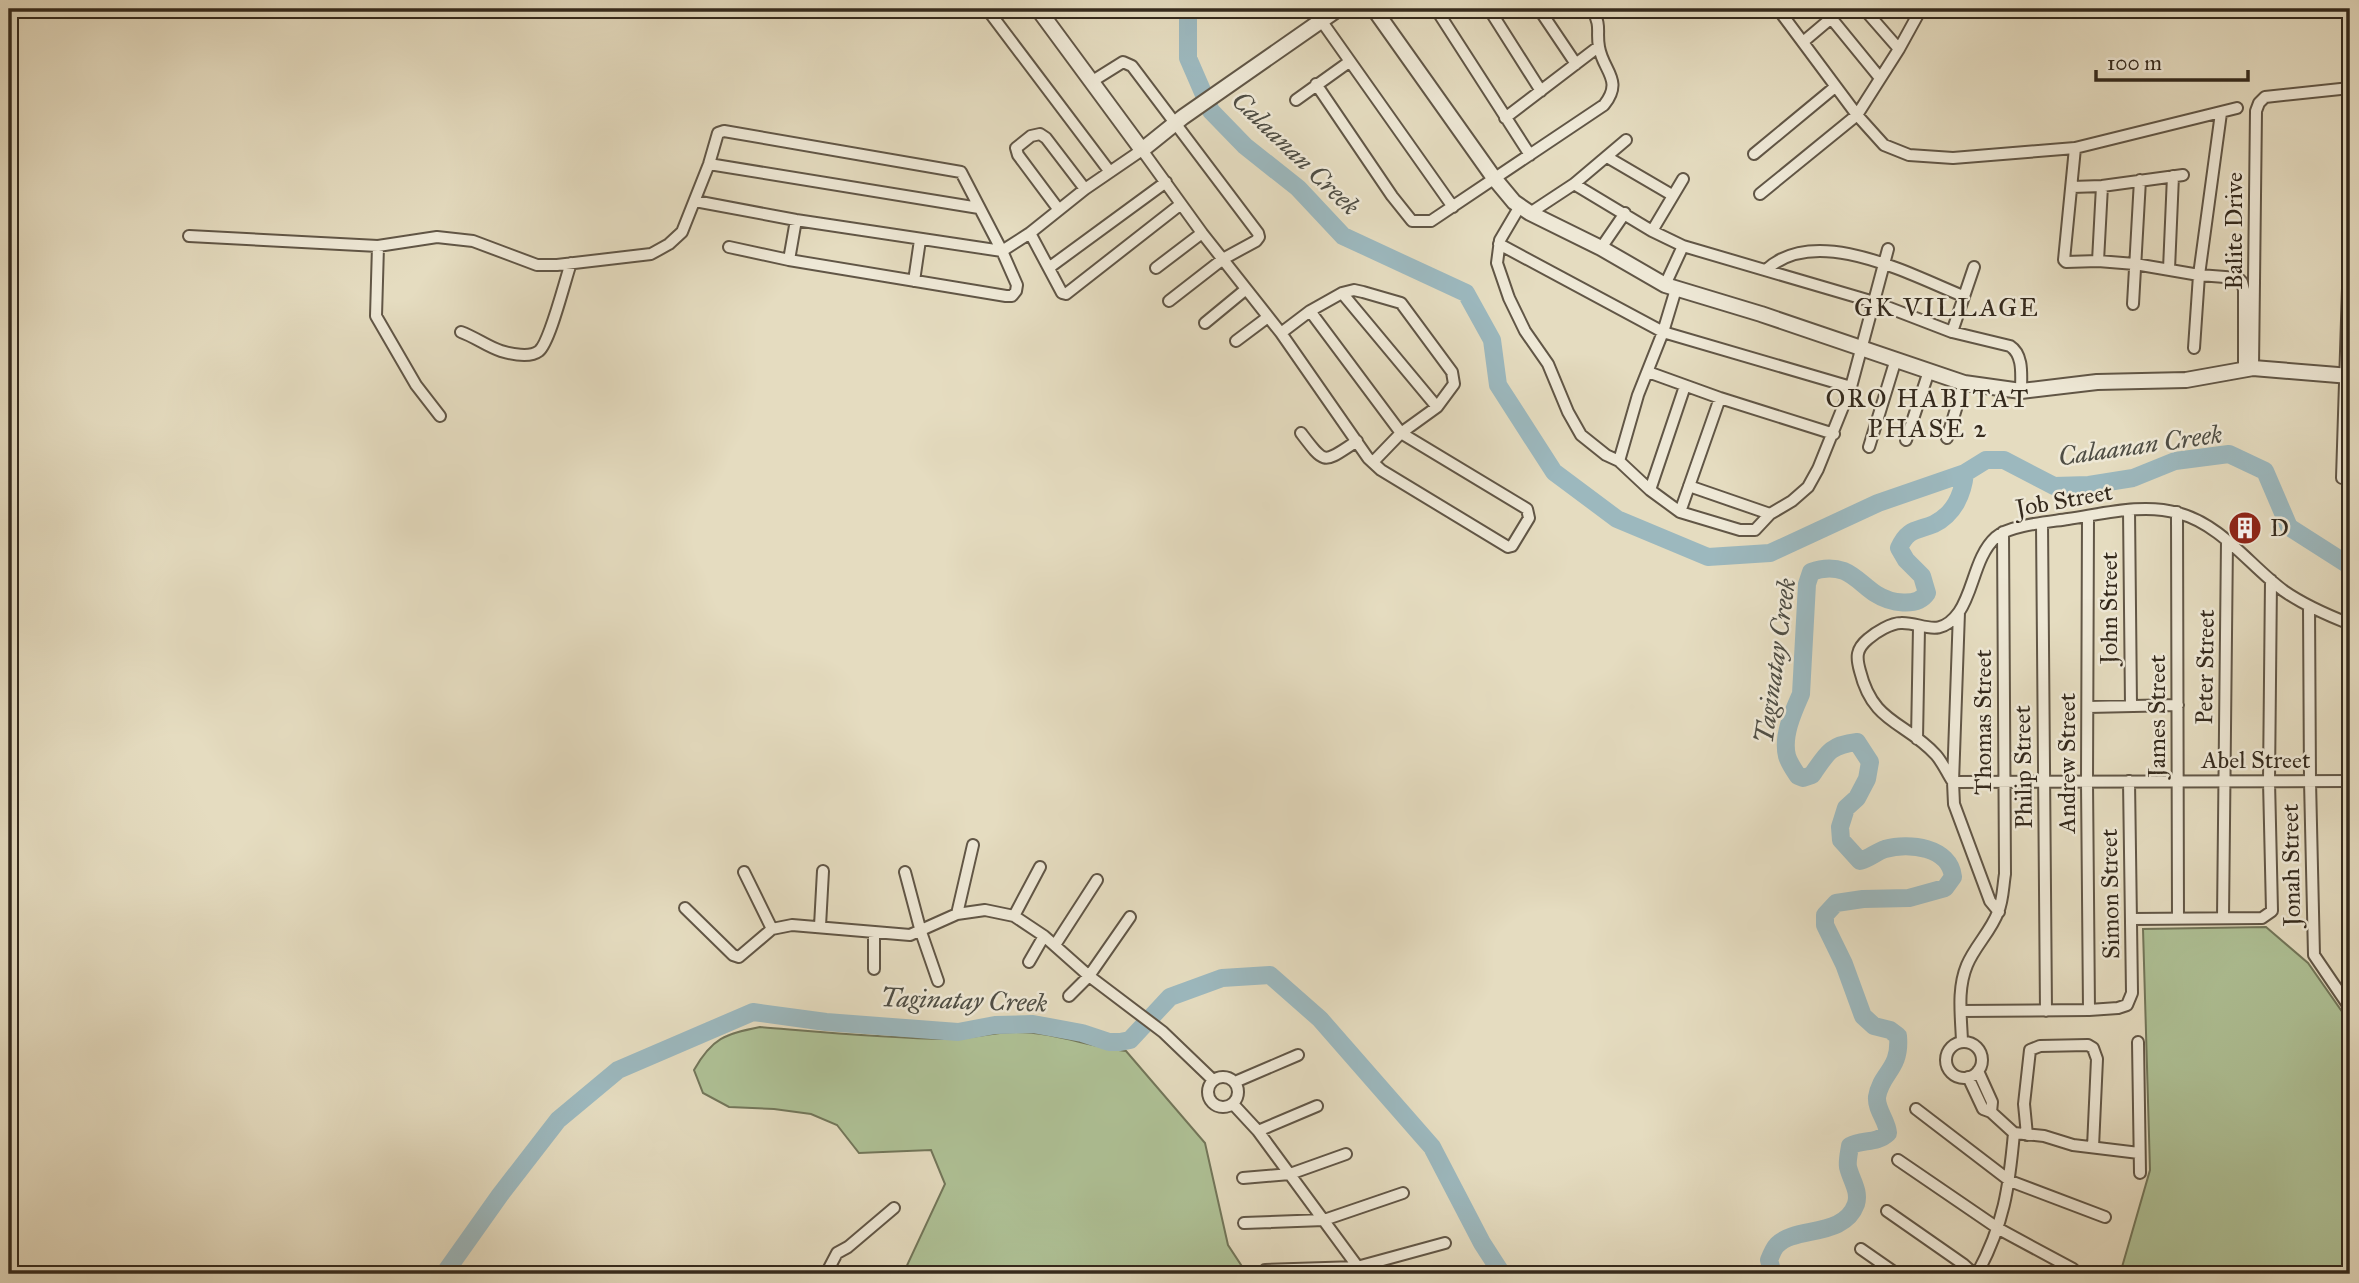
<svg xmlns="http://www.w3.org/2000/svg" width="2359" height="1283" font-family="'IM FELL Great Primer',serif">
<rect width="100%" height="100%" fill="#e5dcc0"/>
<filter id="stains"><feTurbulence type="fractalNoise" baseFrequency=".00286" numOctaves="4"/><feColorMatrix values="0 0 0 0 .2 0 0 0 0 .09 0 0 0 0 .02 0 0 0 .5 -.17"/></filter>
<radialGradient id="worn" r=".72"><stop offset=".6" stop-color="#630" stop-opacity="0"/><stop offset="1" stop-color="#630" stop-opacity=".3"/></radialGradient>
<path fill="#afc297" stroke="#72765a" stroke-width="2" d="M2266 927 2308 963 2350 1023V1274H2120L2150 1170 2143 929Z
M760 1027C822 1032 885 1038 947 1039 970 1039 993 1032 1016 1032 1054 1032 1089 1047 1126 1051L1205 1143 1228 1245 1247 1274H903L945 1184 931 1150 859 1153 837 1125 811 1114 774 1109 729 1107 703 1093 694 1070C712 1038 725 1034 760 1027Z
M9 1220 14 1223 19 1274H9Z"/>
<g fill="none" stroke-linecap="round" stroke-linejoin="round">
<path stroke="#9cb8be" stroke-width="18" d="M1188 9V58L1211 111 1245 146 1298 188 1343 236 1466 293 1492 340 1498 385 1554 472 1617 519 1708 557 1770 553 1878 503 1965 473 1986 460H2004L2054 486 2089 485 2133 478 2175 461 2229 454 2265 471 2289 527 2350 566
M444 1274 500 1195 558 1120 618 1070 753 1012 826 1022 958 1032 995 1025 1033 1024 1082 1033 1109 1042H1120L1130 1040 1170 997 1222 978 1270 975 1320 1019 1432 1147 1482 1243 1502 1274
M1773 1274 1769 1260C1771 1255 1774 1248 1777 1245 1795 1226 1844 1238 1856 1204 1860 1191 1851 1180 1848 1167 1847 1161 1849 1153 1850 1146 1863 1139 1876 1144 1888 1133 1887 1120 1876 1110 1877 1097 1881 1072 1901 1070 1898 1036L1890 1030 1874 1026 1863 1016 1844 964 1825 925V915L1836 903 1863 899 1909 898 1945 888 1953 877C1950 847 1909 842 1885 849 1876 852 1870 858 1860 861L1841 840 1840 827 1846 808 1857 798 1867 779 1870 762 1857 742C1830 745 1827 753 1812 775L1803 778 1798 776C1794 770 1789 763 1787 756 1782 736 1793 712 1801 694L1807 584 1811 572C1822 568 1832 567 1844 571 1856 576 1865 587 1876 594 1890 603 1917 608 1927 593L1922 576 1906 560 1899 548C1908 528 1917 531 1934 524 1954 514 1963 494 1965 473"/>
<defs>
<path id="minor" d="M987 9 1110 172
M1313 9 1453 207
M1436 9 1530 155
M1489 9 1541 91
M1539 9 1576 64
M1778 9 1857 115 1884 145 1909 155 1953 158 2075 148 2237 108
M1864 9 1899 49
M1831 18 1880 78
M1803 42 1842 9
M1091 82 1123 62 1132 66 1258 233 1259 237 1256 241 1223 259 1169 301
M1316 84 1392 196 1412 221H1431L1604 105C1624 80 1603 71 1599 47 1596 31 1602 27 1592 9
M1296 100 1349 62
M1505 118 1598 47
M2075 148 2064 260 2066 262 2098 261 2135 264 2199 275 2238 278 2242 282 2244 290V370
M1754 154 1835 87
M1607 157 1672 195
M709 164 979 208
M1574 184 1652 231 1683 246 1874 302 1952 332 2010 346C2024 355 2021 376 2021 391
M2072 187 2102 186 2183 175
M1760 194 1857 115 1899 49 1921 9
M695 201 796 220 1002 251 1030 233 1085 189 1142 150 1202 233 1281 333 1368 458 1381 470 1508 547 1512 546 1529 518 1527 509 1401 433 1310 311
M1520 206 1500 240 1497 263 1509 298 1525 331 1548 364 1568 412 1581 435 1606 455 1619 461 1650 490 1680 512 1740 530H1755L1770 514 1792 501 1808 487 1818 469 1851 387 1888 249
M1059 210 1018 155 1016 148 1031 136 1040 134 1046 138 1085 189
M1530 213 1574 184 1626 140
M1652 231 1683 179
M1030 233 1062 293 1066 294 1181 204
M189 236 378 246 437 237 473 241 537 265H557L651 254 669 244 682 232 709 164 718 133 724 131 961 172 1002 251 1017 285 1016 291 1012 296H1006L789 260 729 247
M1499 244 1663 332 1851 387
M378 246 376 316 416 385 440 416
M1601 248 1625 213
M789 260 796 220
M2098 261 2102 186
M1050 267 1166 182
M1156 268 1202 233
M2169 269 2173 176
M1766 270C1816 223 1911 275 1963 296
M914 281 920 240
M1665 285 1683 246
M1342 293 1437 407
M2133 304 2140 180
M1205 323 1245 290
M461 332C475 337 488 347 501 351 511 354 530 358 539 351 550 342 565 280 571 263
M1952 332 1974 267
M1281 333 1310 311 1342 293 1354 290 1363 292 1401 303 1452 372 1454 384 1437 407 1401 433 1373 462
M1236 341 1268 317
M2194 348 2199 275 2221 113
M2253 368 2256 111 2259 103 2265 97 2350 88
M1648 372 1720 398 1834 434
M1301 433C1326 466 1323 463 1357 441
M1947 438 1964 383
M1906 440 1929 371
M1869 447 1896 359
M1619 461 1638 395 1663 332 1676 289
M2342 478 2350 225
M1689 486 1770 514
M1650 490 1685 386
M2129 510 2131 706
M1680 512 1720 398
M2177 512 2178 919
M2088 516 2087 782 2089 1010
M2042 523 2046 1011
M2309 606 2310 781 2314 955 2350 1008
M1959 612 1953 782 1954 804 1990 901 1999 912
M2088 707 2178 705
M1917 739 1919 627
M1953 782C1947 773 1943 763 1936 755 1905 721 1873 724 1860 671 1856 657 1856 649 1868 639 1876 632 1891 623 1901 623 1922 622 1939 640 1959 612 1974 590 1975 556 1996 537 2010 525 2049 522 2068 519 2103 514 2143 503 2178 513 2221 524 2250 566 2284 591 2304 605 2327 615 2350 624
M1953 782 2350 781
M744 872 772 929
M905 872 921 932 938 981
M685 908 733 955 739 957 772 929 792 925 910 935 957 914 985 910 1014 916 1044 936 1089 976 1163 1032 1213 1080
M957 914 973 845
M1014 916 1040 867
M2223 918 2227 541
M2132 919 2262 918 2272 911 2269 781 2271 580
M820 926 823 871
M1055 945 1097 880
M1029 962 1044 936
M874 969V934
M1069 996 1089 976 1130 917
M1961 1011 2089 1010 2118 1008 2127 1005 2132 993 2129 781
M1962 1041C1961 1015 1957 989 1967 965 1975 946 1991 931 1998 912 2003 901 2003 886 2005 874L2003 532
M1946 1060a18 18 0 1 1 36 0a18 18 0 1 1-36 0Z
M2138 1042 2140 1173
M1978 1071 1992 1102 1991 1112
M9 1074H10
M1208 1092a15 15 0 1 1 30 0a15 15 0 1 1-30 0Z
M1968 1077 1983 1109 1991 1112 2014 1133 2044 1136 2073 1145 2139 1153
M1235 1082 1298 1055
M1233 1104 1258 1131 1363 1274
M1916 1109 2010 1181 2105 1217
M1258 1131 1317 1106
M2027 1135 2024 1104 2030 1050 2040 1046 2088 1045 2093 1048 2097 1059 2093 1147
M1898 1160 1999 1229 2073 1269
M1243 1178 1290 1174 1346 1154
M1887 1211 1963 1264 1974 1274
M1244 1223 1324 1220 1403 1193
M1861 1249 1897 1274
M1265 1270 1357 1267 1445 1243
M826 1274 837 1253 848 1247 894 1208
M1977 1274C2004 1224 2009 1188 2014 1133"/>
<path id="tertiary" d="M1038 9 1142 150 1183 117 1338 9
M1374 9 1494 178 1514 202 1530 213 1601 248 1665 285 1761 314 1964 383 2021 391 2097 382 2186 380 2253 368 2350 376"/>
</defs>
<use href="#minor" stroke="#615646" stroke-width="14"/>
<use href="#tertiary" stroke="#615646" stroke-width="18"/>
<use href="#minor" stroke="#eee8d6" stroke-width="10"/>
<use href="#tertiary" stroke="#eee8d6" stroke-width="14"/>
</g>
<defs>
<symbol id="building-disc" viewBox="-11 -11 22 22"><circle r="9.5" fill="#8f2418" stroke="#eee8d6"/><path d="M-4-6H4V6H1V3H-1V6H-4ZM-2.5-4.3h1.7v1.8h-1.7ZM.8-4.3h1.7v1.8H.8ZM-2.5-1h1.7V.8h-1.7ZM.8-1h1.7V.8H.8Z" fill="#fff"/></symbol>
</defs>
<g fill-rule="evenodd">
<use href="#building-disc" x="2226" y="509" width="38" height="38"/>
</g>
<g text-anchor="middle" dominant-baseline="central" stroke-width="5" stroke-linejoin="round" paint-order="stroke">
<g font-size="24" fill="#352a1d" stroke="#eee8d6">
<text transform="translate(2234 231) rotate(-90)">Balite Drive</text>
<text transform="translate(2064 500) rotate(-10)">Job Street</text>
<text transform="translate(2109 608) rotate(-90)">John Street</text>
<text transform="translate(2205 667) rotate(-89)">Peter Street</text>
<text transform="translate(2157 716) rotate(-90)">James Street</text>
<text transform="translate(1983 722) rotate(-90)">Thomas Street</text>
<text x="2256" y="760">Abel Street</text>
<text transform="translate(2067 763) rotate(-90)">Andrew Street</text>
<text transform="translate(2023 767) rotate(-91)">Philip Street</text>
<text transform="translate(2291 865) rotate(-91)">Jonah Street</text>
<text transform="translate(2110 894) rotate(-91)">Simon Street</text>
</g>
<g font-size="24" fill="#352a1d" stroke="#eee8d6" text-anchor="start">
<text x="2270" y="528">D</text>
</g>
<g font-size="26" font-style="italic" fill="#4f4e45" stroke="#eee8d6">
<text transform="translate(1296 153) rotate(44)">Calaanan Creek</text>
<text transform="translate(2140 445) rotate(-8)">Calaanan Creek</text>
<text transform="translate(1775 661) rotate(-82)">Taginatay Creek</text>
<text transform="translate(964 1000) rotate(2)">Taginatay Creek</text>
</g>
<g font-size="26" letter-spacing="2" fill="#352a1d" stroke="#eee8d6">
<text x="1947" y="307">GK VILLAGE</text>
<text x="1928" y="398">ORO HABITAT<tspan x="1928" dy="30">PHASE 2</tspan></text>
</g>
</g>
<rect width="2359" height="1283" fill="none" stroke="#e5dcc0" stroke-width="35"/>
<rect x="10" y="10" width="2338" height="1262" fill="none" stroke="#352a1d" stroke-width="3.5"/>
<rect x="18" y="18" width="2324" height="1248" fill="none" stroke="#352a1d" stroke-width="2"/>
<path d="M2096 70v10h152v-10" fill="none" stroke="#352a1d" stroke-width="3.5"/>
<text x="2107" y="70" font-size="21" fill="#352a1d" stroke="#eee8d6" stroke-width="5" paint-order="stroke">100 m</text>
<rect width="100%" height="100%" filter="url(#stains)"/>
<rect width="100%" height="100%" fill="url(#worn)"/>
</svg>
